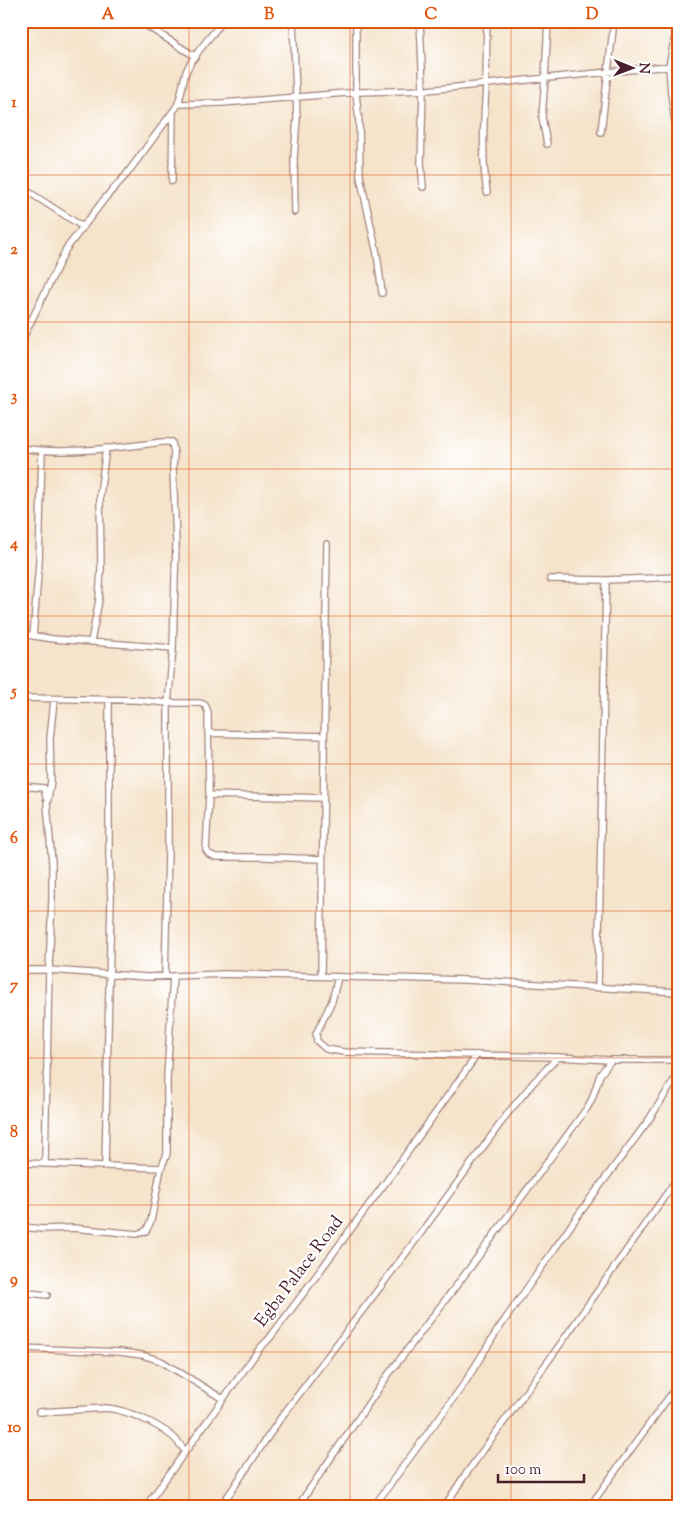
<svg xmlns="http://www.w3.org/2000/svg" width="700" height="1527" font-family="'Sorts Mill Goudy',serif">
<rect width="100%" height="100%" fill="#fff"/>
<filter id="ink" filterUnits="userSpaceOnUse"><feTurbulence type="fractalNoise" baseFrequency=".02" numOctaves="2"/><feDisplacementMap in="SourceGraphic" scale="10" xChannelSelector="R" yChannelSelector="G"/><feConvolveMatrix kernelMatrix="1 2 1 2 8 2 1 2 1" color-interpolation-filters="sRGB"/></filter>
<filter id="wash" filterUnits="userSpaceOnUse"><feTurbulence type="fractalNoise" baseFrequency=".0096" numOctaves="4" result="noise"/><feDisplacementMap in="SourceGraphic" scale="20" xChannelSelector="R" yChannelSelector="G"/><feGaussianBlur stdDeviation="1.12" result="paint"/><feColorMatrix in="noise" values="0 0 0 0 0 0 0 0 0 0 0 0 0 0 0 0 0 1.4 0 .05"/><feComposite in="paint" operator="in"/></filter>
<g filter="url(#wash)">
<rect width="100%" height="100%" fill="#f5e3ca"/>
</g>
<g filter="url(#ink)">
<g fill="none" stroke-linecap="round" stroke-linejoin="round">
<defs>
<path id="street" d="M139 21 196 57
M293 21 297 118 294 158 295 212
M356 21V93L359 122 360 176 377 254 382 293
M420 21 423 90 421 162 423 187
M487 21C486 48 487 76 485 103 483 133 482 162 487 192
M678 21 669 66 671 94 678 143 679 167
M178 104 223 103 359 92 427 90 679 65
M601 132 614 21
M547 144 542 117 545 78 548 21
M172 181 173 112
M21 187 83 227
M21 342 66 249 106 197 126 175 177 106C182 95 182 84 186 72 192 56 212 35 223 21
M21 448C67 455 116 448 162 442H172L174 453 173 468 176 543 173 648 168 703V851L165 976
M550 579 606 580 679 577
M21 634 53 639 173 648
M33 636 39 563 42 451
M91 642 99 600 101 569 100 495 106 448
M21 698 137 700 168 703H200L205 705 208 712 209 795 206 850 209 854 216 857H264L322 859
M208 733 324 736
M21 786 44 788 46 798
M209 795 323 798
M21 970H49L147 977 225 974 466 980 679 992
M321 976 327 544
M338 977 332 1001 316 1034 317 1041 326 1049 344 1052 558 1057 611 1060H679
M598 988 606 580
M21 1163 161 1168
M45 1164 49 970 52 899V863L47 804 51 781 50 739 54 700
M105 1166 111 900 109 855V700
M21 1227 43 1229 73 1228 137 1234 146 1231 151 1221 161 1168 167 1154V1078L173 976
M21 1292 47 1295
M21 1348 120 1352 142 1355 161 1361 223 1399
M39 1412 107 1408C127 1410 156 1423 172 1436 177 1440 181 1446 185 1451
M146 1506 260 1348 269 1339 302 1295 394 1171 477 1055
M221 1506 280 1419 412 1245 508 1113 533 1083 558 1057
M298 1506 388 1375 472 1265 587 1108 592 1099 600 1075 611 1060
M374 1506 464 1384 497 1331 579 1214 648 1121 679 1073
M445 1506 463 1478 554 1353 679 1176
M590 1506 679 1383"/>
</defs>
<use href="#street" stroke="#a0817a" stroke-width="8"/>
<use href="#street" stroke="#fff" stroke-width="5.5"/>
</g>
</g>
<path fill="none" stroke="#e0560e" stroke-width="1" stroke-opacity="0.55" d="M189 21V1506M350 21V1506M511 21V1506M21 175H679M21 322H679M21 469H679M21 616H679M21 764H679M21 911H679M21 1058H679M21 1205H679M21 1352H679"/>
<g text-anchor="middle" dominant-baseline="central" stroke-width="4.5" stroke-linejoin="round" paint-order="stroke">
<g font-size="18" fill="#4a1f2b" stroke="#fff">
<text transform="translate(300 1272) rotate(-53)">Egba Palace Road</text>
</g>
</g>
<rect width="700" height="1527" fill="none" stroke="#fff" stroke-width="55"/>
<g transform="translate(632 68) rotate(91)" stroke="#ffffff" stroke-width="4" paint-order="stroke">
<path d="M0-4L9 19L0 12L-9 19Z" fill="#4a1f2b"/>
<text y="-8" font-size="14" font-weight="bold" text-anchor="middle" fill="#4a1f2b">N</text>
</g>
<path d="M498 1474v8h86v-8" fill="none" stroke="#4a1f2b" stroke-width="2.5"/>
<text x="505" y="1474" font-size="15" fill="#4a1f2b" stroke="#ffffff" stroke-width="4" paint-order="stroke">100 m</text>
<rect x="28" y="28" width="644" height="1472" fill="none" stroke="#e0560e" stroke-width="2"/>
<g font-size="16" text-anchor="middle" font-weight="bold" fill="#e0560e">
<text x="108" y="19">A</text>
<text x="269" y="19">B</text>
<text x="431" y="19">C</text>
<text x="592" y="19">D</text>
<text x="14" y="107">1</text>
<text x="14" y="254">2</text>
<text x="14" y="401">3</text>
<text x="14" y="548">4</text>
<text x="14" y="696">5</text>
<text x="14" y="843">6</text>
<text x="14" y="990">7</text>
<text x="14" y="1137">8</text>
<text x="14" y="1284">9</text>
<text x="14" y="1432">10</text>
</g>
</svg>
